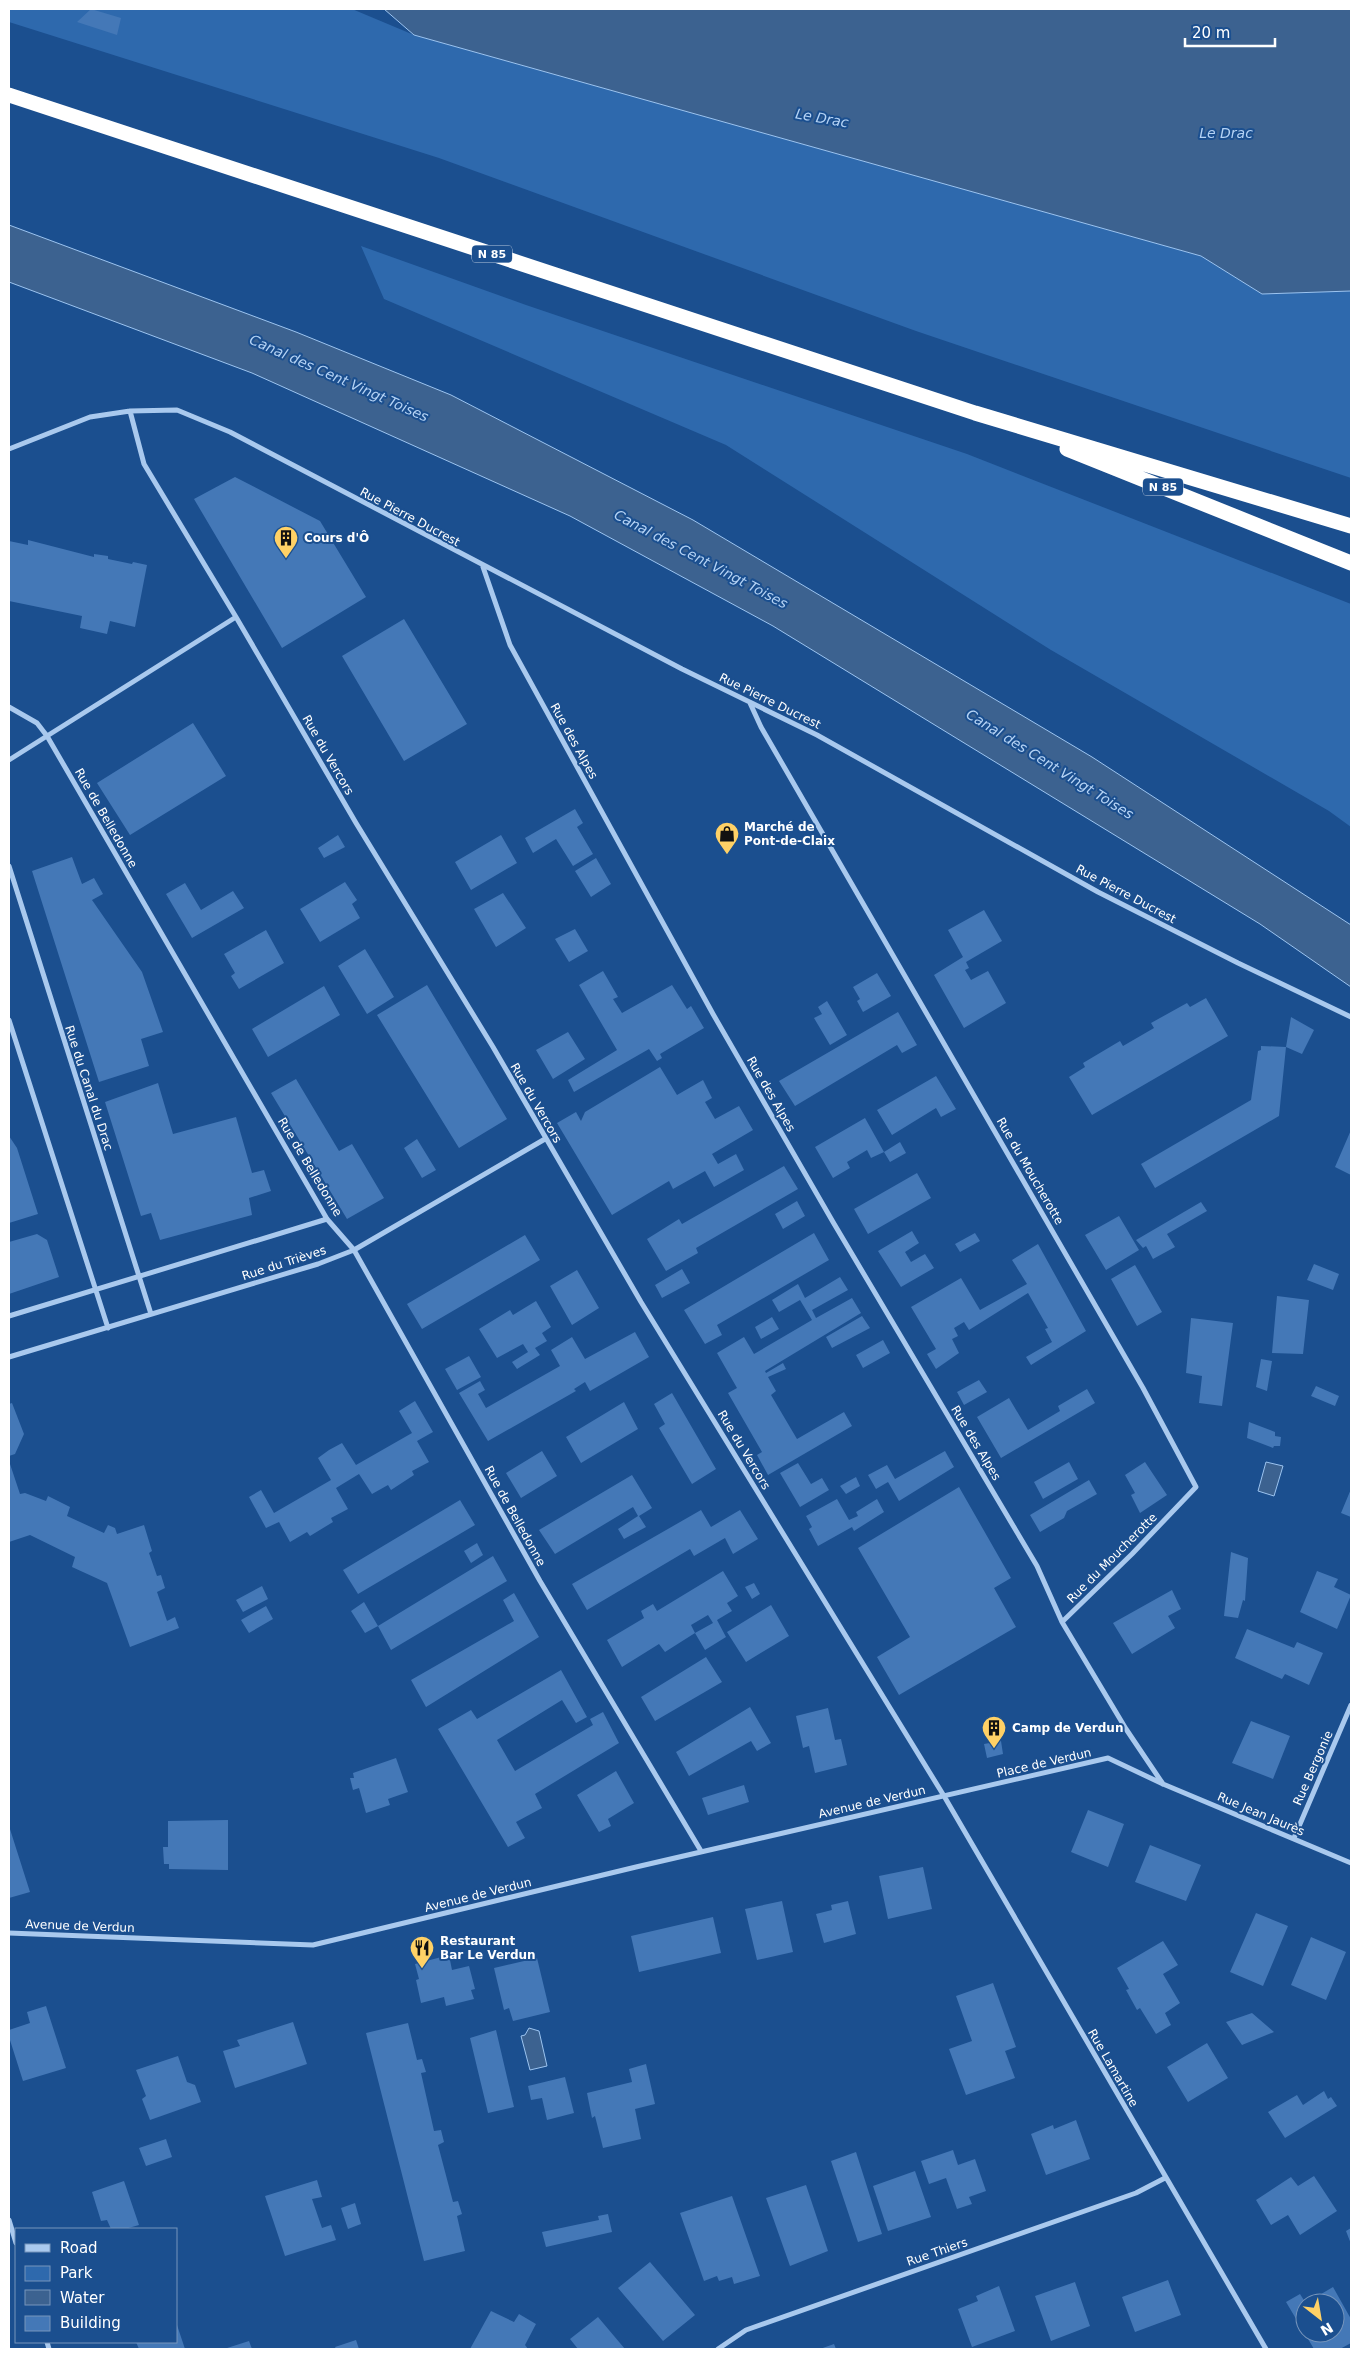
<svg xmlns="http://www.w3.org/2000/svg" width="1360" height="2358" font-family="'DejaVu Sans',sans-serif">
<rect width="100%" height="100%" fill="#1b4f8f"/>
<path fill="#2e69ad" d="M9 9H352L414 35 1201 256 1262 294 1351 291V478L916 331 439 158 9 22Z
M361 246 526 305 967 454 1351 604V827L1329 811 1051 650 726 445 384 299Z"/>
<path fill="#3c6290" stroke="#9cc4f0" d="M384 9H1351V291L1262 294 1201 256 414 35Z
M9 225 296 332 451 395 693 520 1092 757 1351 925V987L1260 924 773 626 570 516 252 373 9 282Z
M1266 1462 1283 1466 1274 1496 1258 1491Z
M529 2028 539 2031 547 2066 530 2070 521 2036 525 2035Z"/>
<path fill="#4478b7" fill-rule="evenodd" d="M91 9 121 18 117 35 77 22Z
M235 477 320 521 366 597 282 648 194 499Z
M28 540 94 557V554L108 556V559L132 564 133 562 147 565 135 627 110 621 107 634 80 628 82 616 9 601V541L28 545Z
M404 619 467 724 404 761 342 656Z
M193 723 226 776 130 835 97 783Z
M575 809 583 823 577 827 593 854 573 866 556 839 533 853 525 838Z
M338 835 345 847 324 858 318 848Z
M501 835 517 863 471 890 455 862Z
M72 857 82 884 94 878 103 894 92 900 142 972 163 1032 141 1039 149 1066 99 1082 32 871Z
M596 858 611 884 591 897 575 871Z
M345 882 357 900 352 904 360 918 320 942 300 909Z
M185 883 201 910 233 891 244 908 192 938 166 894Z
M503 893 526 928 496 947 474 909Z
M984 910 1002 941 966 962 969 968 965 970 971 980 988 971 1006 1003 964 1028 934 975 963 957 948 930Z
M575 929 588 951 569 962 555 939Z
M266 930 284 963 239 989 231 976 235 973 224 954Z
M365 949 394 997 367 1014 338 966Z
M603 971 618 997 613 999 622 1013 672 985 687 1009 691 1006 704 1028 660 1054 662 1058 657 1061 649 1049 574 1092 568 1080 617 1050 579 985Z
M877 973 891 996 863 1012 857 1001 860 999 853 987Z
M427 985 507 1119 459 1148 377 1015Z
M324 986 340 1015 268 1057 252 1029Z
M1206 998 1228 1036 1092 1115 1069 1077 1085 1067 1083 1063 1120 1041 1123 1046 1154 1028 1151 1023 1187 1003 1190 1007Z
M827 1001 847 1035 830 1045 814 1018 822 1014 818 1007Z
M898 1012 917 1045 902 1053 897 1045 795 1106 779 1081Z
M1291 1017 1314 1030 1302 1054 1286 1047Z
M568 1032 585 1059 553 1079 536 1050Z
M1261 1046 1286 1047 1279 1116 1155 1188 1141 1164 1251 1100 1258 1051 1261 1050Z
M660 1067 677 1095 703 1080 712 1098 705 1102 715 1119 739 1106 753 1130 712 1154 718 1164 736 1154 744 1170 714 1187 705 1171 673 1189 669 1181 612 1215 557 1123 576 1112 581 1121 585 1112Z
M936 1076 956 1109 941 1117 936 1108 892 1135 877 1110Z
M296 1079 339 1151 352 1144 384 1198 347 1219 271 1093Z
M158 1083 173 1134 236 1117 252 1173 264 1170 271 1191 249 1198 252 1215 160 1240 151 1213 141 1216 105 1102Z
M865 1118 884 1152 871 1158 867 1150 847 1162 850 1168 833 1178 815 1147Z
M1351 1130V1175L1335 1167Z
M9 1136 17 1148 38 1214 9 1223Z
M417 1139 436 1170 422 1178 404 1148Z
M900 1142 906 1153 890 1162 884 1152Z
M784 1166 798 1189 696 1248 698 1253 666 1271 647 1239 679 1219 682 1224Z
M917 1173 931 1198 868 1234 854 1209Z
M797 1201 805 1216 783 1229 775 1214Z
M1201 1202 1207 1211 1167 1234 1175 1247 1153 1259 1146 1246 1143 1248 1136 1240Z
M1119 1216 1139 1250 1106 1270 1085 1235Z
M912 1231 919 1243 905 1252 911 1262 925 1254 934 1268 901 1287 878 1251Z
M814 1233 829 1260 717 1325 722 1335 705 1344 684 1310Z
M975 1233 980 1241 960 1252 955 1244Z
M37 1234 47 1240 59 1277 9 1294V1242Z
M525 1235 540 1260 422 1329 407 1304Z
M1038 1244 1086 1331 1031 1365 1026 1357 1052 1342 1045 1329 1048 1328 1028 1293 969 1330 964 1322 954 1328 958 1336 952 1339 959 1353 936 1369 927 1354 936 1349 911 1307 961 1278 980 1310 1027 1284 1012 1260Z
M1314 1264 1339 1274 1333 1290 1307 1280Z
M1135 1265 1162 1312 1137 1326 1111 1279Z
M682 1269 690 1283 662 1298 655 1285Z
M577 1270 599 1308 572 1325 550 1286Z
M840 1277 848 1290 812 1310 816 1318 852 1298 861 1313 765 1371 766 1373 783 1363 786 1369 768 1377 776 1391 771 1395 797 1439 844 1412 852 1426 768 1475 757 1455 762 1452 728 1393 737 1388 717 1353 744 1337 754 1354 812 1320 800 1300 779 1312 772 1300 798 1284 805 1298Z
M1277 1296 1309 1300 1303 1354 1272 1353Z
M536 1301 551 1327 542 1333 547 1341 535 1348 540 1355 517 1369 512 1362 528 1352 523 1344 497 1358 479 1329 510 1310 513 1315Z
M862 1316 870 1328 832 1348 826 1337Z
M772 1317 779 1329 761 1339 755 1327Z
M1191 1318 1233 1323 1222 1406 1199 1403 1202 1376 1186 1373Z
M635 1332 649 1357 590 1391 585 1382 574 1389 576 1391 488 1441 459 1393 480 1381 485 1390 478 1394 486 1408 560 1366 551 1350 572 1337 585 1359Z
M883 1340 890 1353 863 1368 856 1355Z
M469 1356 481 1377 457 1390 445 1369Z
M1261 1359 1272 1361 1267 1391 1256 1387Z
M979 1380 987 1392 964 1405 957 1392Z
M1316 1386 1339 1396 1335 1406 1311 1396Z
M1087 1389 1095 1403 1001 1458 977 1417 1009 1398 1028 1430 1060 1411 1058 1406Z
M672 1393 716 1469 692 1484 659 1428 665 1424 654 1404Z
M415 1401 433 1432 417 1441 429 1462 412 1471 414 1475 391 1490 388 1485 372 1494 359 1474 336 1488 348 1509 331 1518 333 1522 310 1536 307 1532 290 1542 279 1522 266 1528 249 1497 261 1490 274 1513 331 1480 318 1458 329 1450 342 1443 356 1465 412 1433 399 1411Z
M624 1402 638 1429 581 1463 566 1437Z
M12 1403 24 1434 15 1454 9 1456V1404Z
M1249 1422 1275 1432V1436L1281 1437 1280 1446H1274L1273 1448 1247 1438Z
M542 1451 557 1476 521 1498 506 1473Z
M945 1451 954 1467 899 1501 888 1482 876 1489 868 1475 887 1465 895 1479Z
M9 1461 20 1494 25 1493 46 1501 48 1496 70 1507 67 1516 104 1533 108 1525 115 1528 117 1534 144 1525 152 1551 149 1553 157 1576 161 1575 165 1588 157 1592 167 1621 175 1617 179 1628 130 1647 107 1583 72 1567 75 1557 30 1535 9 1542Z
M1069 1462 1078 1479 1043 1499 1034 1482Z
M1145 1462 1167 1495 1140 1513 1131 1495 1135 1493 1125 1475Z
M798 1463 811 1484 822 1478 829 1490 800 1507 780 1473Z
M632 1475 652 1508 639 1516 646 1527 624 1539 618 1529 638 1516 633 1507 555 1554 539 1530Z
M856 1477 860 1486 846 1494 840 1486Z
M1089 1480 1097 1494 1067 1511 1064 1518 1040 1532 1030 1515Z
M959 1487 1011 1578 994 1588 1016 1627 899 1695 877 1657 910 1637 858 1548Z
M1351 1489V1517L1341 1513Z
M837 1499 849 1520 858 1516 856 1512 877 1499 884 1512 854 1531 852 1527 818 1546 809 1529 812 1527 806 1516Z
M460 1500 475 1525 358 1594 343 1570Z
M701 1510 711 1527 740 1510 758 1539 733 1554 725 1538 694 1556 690 1549 587 1610 572 1584Z
M477 1543 483 1555 471 1563 464 1551Z
M1231 1552 1248 1558 1245 1601 1243 1600 1238 1618 1224 1616Z
M493 1556 507 1581 391 1650 378 1626Z
M723 1571 738 1596 727 1603 732 1611 717 1620 726 1637 705 1650 695 1633 665 1652 659 1644 622 1667 607 1640 644 1618 641 1611 653 1604 657 1611ZM708 1615 713 1623 695 1633 691 1625Z
M1317 1571 1338 1579 1334 1587 1351 1595 1337 1629 1300 1612Z
M754 1583 760 1594 752 1599 745 1587Z
M262 1586 268 1599 243 1612 236 1600Z
M1172 1590 1181 1609 1168 1616 1175 1628 1132 1654 1113 1623Z
M514 1593 539 1637 426 1707 411 1680 514 1621 503 1600Z
M364 1602 378 1626 365 1633 351 1611Z
M771 1605 789 1636 746 1662 727 1632Z
M266 1606 273 1619 249 1633 241 1620Z
M1247 1629 1294 1648 1297 1642 1323 1653 1309 1685 1285 1674 1282 1679 1235 1658Z
M706 1657 722 1682 655 1721 641 1697Z
M561 1670 587 1717 576 1723 562 1700 497 1740 515 1771 593 1725 590 1719 603 1712 619 1743 535 1794 542 1808 516 1822 525 1838 508 1847 438 1729 471 1710 477 1719Z
M750 1707 771 1743 757 1751 751 1741 689 1776 676 1752Z
M828 1708 835 1740 841 1739 847 1765 815 1773 809 1746 803 1748 796 1716Z
M1251 1721 1290 1736 1273 1779 1232 1763Z
M1001 1741 1003 1754 987 1758 984 1744Z
M396 1758 408 1792 388 1799 390 1805 366 1813 359 1788 353 1790 350 1778H354L353 1773Z
M616 1771 634 1803 608 1819 611 1826 599 1832 577 1795Z
M744 1785 749 1802 708 1815 702 1798Z
M1088 1810 1124 1824 1108 1867 1071 1852Z
M228 1820V1870L169 1869V1864H164L163 1847H168V1821Z
M9 1826 30 1892 9 1898Z
M1150 1845 1201 1865 1186 1901 1135 1882Z
M923 1867 932 1909 888 1919 879 1876Z
M782 1901 793 1952 757 1960 745 1909Z
M848 1901 856 1934 824 1943 816 1914 832 1910 831 1905Z
M1256 1913 1288 1926 1263 1986 1230 1972Z
M713 1917 721 1953 639 1972 631 1936Z
M1311 1937 1346 1952 1326 2000 1291 1985Z
M1163 1941 1178 1965 1163 1974 1180 2003 1165 2013 1171 2025 1156 2034 1140 2008 1137 2010 1126 1990 1129 1989 1117 1968Z
M449 1955 452 1970 469 1966 475 1989 471 1990 474 1999 446 2006 444 1997 421 2003 416 1980 419 1979 415 1964Z
M537 1958 550 2012 513 2021 509 2008 504 2010 494 1968Z
M993 1983 1016 2047 1005 2051 1015 2078 966 2095 949 2049 972 2041 956 1996Z
M46 2006 66 2068 23 2081 9 2037V2030L30 2023 27 2012Z
M1252 2013 1274 2032 1242 2045 1226 2022Z
M293 2022 307 2064 235 2088 223 2051 240 2046 237 2040Z
M408 2023 417 2060 422 2059 426 2072 421 2073 434 2131 441 2130 444 2142 438 2145 453 2202 458 2201 462 2214 457 2216 465 2251 424 2261 366 2033Z
M496 2030 514 2107 488 2113 470 2038Z
M1207 2043 1228 2078 1188 2102 1167 2067Z
M178 2056 187 2082 195 2085 201 2102 150 2120 142 2099 146 2096 136 2070Z
M646 2064 655 2104 635 2109 641 2139 603 2148 595 2116 592 2118 587 2093 632 2082 629 2069Z
M565 2077 574 2113 547 2120 542 2098 531 2100 528 2086Z
M1324 2091 1328 2099 1331 2097 1337 2106 1285 2138 1268 2112 1297 2095 1303 2105Z
M1076 2120 1090 2159 1046 2175 1031 2134 1053 2125 1054 2129Z
M166 2139 172 2157 146 2166 139 2148Z
M953 2150 958 2165 975 2159 986 2191 969 2197 972 2204 957 2209 946 2178 929 2184 921 2161Z
M856 2152 882 2234 858 2242 831 2161Z
M915 2171 931 2217 888 2231 873 2186Z
M1314 2176 1337 2211 1300 2235 1288 2215 1271 2225 1256 2200 1291 2177 1298 2186Z
M317 2180 322 2197 312 2199 322 2228 331 2225 336 2240 285 2256 265 2196Z
M124 2181 139 2225 125 2229H111L107 2220 101 2221 92 2192Z
M806 2185 828 2251 790 2266 766 2198Z
M732 2196 760 2276 734 2284 732 2277 719 2281 717 2276 704 2281 680 2213Z
M355 2203 361 2224 348 2229 341 2208Z
M608 2214 612 2232 546 2247 542 2232 599 2220 598 2216Z
M1351 2228V2244L1346 2231Z
M650 2262 695 2315 663 2341 618 2288Z
M1168 2280 1181 2315 1135 2332 1122 2297Z
M1075 2282 1090 2326 1051 2341 1035 2296Z
M999 2286 1015 2331 972 2347 958 2309 978 2301 976 2296Z
M1333 2287 1351 2319V2343L1340 2349H1314L1286 2302 1300 2294 1305 2302V2333H1335V2303H1306Z
M491 2311 514 2322 519 2314 536 2324 525 2345 528 2349H470Z
M598 2317 625 2349H578L570 2339Z
M177 2325 185 2349H139L136 2342H176Z
M356 2340 359 2349H336L335 2347Z
M249 2341 252 2349H224Z
M834 2344 836 2349H820Z"/>
<g fill="none" stroke-linecap="round" stroke-linejoin="round">
<path stroke="#a9c9ee" stroke-width="5" d="M130 411 144 464 236 617 356 823 493 1047 641 1302 944 1796 1266 2349
M9 449 90 417 130 411 177 410 230 432 682 669 817 735 1098 892 1238 963 1351 1017
M483 567 510 645 713 1014 833 1222 1037 1566 1062 1622 1126 1729 1163 1784
M236 617 47 736 327 1219 354 1250 540 1581 701 1851
M750 703 761 727 1143 1388 1196 1487 1132 1554 1062 1622
M9 707 37 723 47 736 9 760
M9 866 151 1314
M9 1020 108 1328
M9 1316 327 1219
M9 1357 318 1264 354 1250 545 1139
M1294 1838 1351 1705
M9 1933 313 1945 636 1867 1108 1758 1163 1784 1351 1863
M9 2220 16 2243
M47 2342 49 2349
M718 2349 746 2330 1136 2193 1165 2178"/>
<path stroke="#fff" stroke-width="15" d="M9 95 975 413 1351 526
M1067 449 1351 563"/>
</g>
<defs>
<symbol id="building-pin" viewBox="-11 -11 22 30"><path d="M0 17L-7.5 6A9.5 9.5 0 1 1 7.5 6Z" fill="#ffd166" stroke="#1b4f8f"/><path d="M-4-6H4V6H1V3H-1V6H-4ZM-2.5-4.3h1.7v1.8h-1.7ZM.8-4.3h1.7v1.8H.8ZM-2.5-1h1.7V.8h-1.7ZM.8-1h1.7V.8H.8Z" fill="#111"/></symbol>
<symbol id="shop-pin" viewBox="-11 -11 22 30"><path d="M0 17L-7.5 6A9.5 9.5 0 1 1 7.5 6Z" fill="#ffd166" stroke="#1b4f8f"/><path d="M-5-2.5h2.3a2.7 3.5 0 0 1 5.4 0H5L5.5 6h-11ZM-1.5-2.5h3a1.5 2.3 0 0 0-3 0Z" fill="#111"/></symbol>
<symbol id="restaurant-pin" viewBox="-11 -11 22 30"><path d="M0 17L-7.5 6A9.5 9.5 0 1 1 7.5 6Z" fill="#ffd166" stroke="#1b4f8f"/><path d="M-5-6h1v4h1v-4h1v4h1v-4h1v5L-1.5 .5V6h-2V.5L-5-1ZM5-6V6H3V1.5H1.5Q1.5-4 5-6Z" fill="#111"/></symbol>
</defs>
<g fill-rule="evenodd">
<use href="#building-pin" x="272" y="524" width="28" height="38"/>
<use href="#shop-pin" x="713" y="820" width="28" height="38"/>
<use href="#building-pin" x="980" y="1714" width="28" height="38"/>
<use href="#restaurant-pin" x="408" y="1934" width="28" height="38"/>
</g>
<g text-anchor="middle" dominant-baseline="central" stroke-width="4" stroke-linejoin="round" paint-order="stroke">
<g fill="#1b4f8f" stroke="#bbcadd" stroke-width="1">
<rect x="472" y="245.5" width="40" height="17" rx="4"/>
<rect x="1143" y="478.5" width="40" height="17" rx="4"/>
</g>
<g font-size="11" font-weight="bold" fill="#fff">
<text x="492" y="254">N 85</text>
<text x="1163" y="487">N 85</text>
</g>
<g font-size="12" fill="#fff" stroke="#1b4f8f">
<text transform="translate(410 517) rotate(28)">Rue Pierre Ducrest</text>
<text transform="translate(770 701) rotate(26)">Rue Pierre Ducrest</text>
<text transform="translate(574 741) rotate(61)">Rue des Alpes</text>
<text transform="translate(328 755) rotate(60)">Rue du Vercors</text>
<text transform="translate(106 818) rotate(60)">Rue de Belledonne</text>
<text transform="translate(1126 894) rotate(28)">Rue Pierre Ducrest</text>
<text transform="translate(89 1088) rotate(72)">Rue du Canal du Drac</text>
<text transform="translate(771 1094) rotate(60)">Rue des Alpes</text>
<text transform="translate(536 1103) rotate(60)">Rue du Vercors</text>
<text transform="translate(310 1167) rotate(59)">Rue de Belledonne</text>
<text transform="translate(1030 1171) rotate(60)">Rue du Moucherotte</text>
<text transform="translate(284 1263) rotate(-18)">Rue du Trièves</text>
<text transform="translate(976 1443) rotate(59)">Rue des Alpes</text>
<text transform="translate(744 1450) rotate(59)">Rue du Vercors</text>
<text transform="translate(515 1516) rotate(61)">Rue de Belledonne</text>
<text transform="translate(1112 1558) rotate(-45)">Rue du Moucherotte</text>
<text transform="translate(1044 1763) rotate(-13)">Place de Verdun</text>
<text transform="translate(1313 1768) rotate(-66)">Rue Bergonie</text>
<text transform="translate(872 1802) rotate(-13)">Avenue de Verdun</text>
<text transform="translate(1261 1814) rotate(23)">Rue Jean Jaurès</text>
<text transform="translate(478 1895) rotate(-14)">Avenue de Verdun</text>
<text transform="translate(80 1926) rotate(2)">Avenue de Verdun</text>
<text transform="translate(1113 2068) rotate(60)">Rue Lamartine</text>
<text transform="translate(937 2252) rotate(-19)">Rue Thiers</text>
</g>
<g font-size="12" font-weight="bold" fill="#fff" stroke="#1b4f8f" text-anchor="start">
<text x="304" y="538">Cours d'Ô</text>
<text x="744" y="827">Marché de<tspan x="744" dy="14">Pont-de-Claix</tspan></text>
<text x="1012" y="1728">Camp de Verdun</text>
<text x="440" y="1941">Restaurant<tspan x="440" dy="14">Bar Le Verdun</tspan></text>
</g>
<g font-size="14" font-style="italic" fill="#b5d3f5" stroke="#1b4f8f">
<text transform="translate(822 118) rotate(10)">Le Drac</text>
<text x="1226" y="133">Le Drac</text>
<text transform="translate(339 378) rotate(24)">Canal des Cent Vingt Toises</text>
<text transform="translate(701 559) rotate(28)">Canal des Cent Vingt Toises</text>
<text transform="translate(1050 764) rotate(32)">Canal des Cent Vingt Toises</text>
</g>
</g>
<rect width="1360" height="2358" fill="none" stroke="#ffffff" stroke-width="20"/>
<rect x="15" y="2228" width="162" height="115" fill="#1b4f8f" stroke="#7695bc"/>
<rect x="25" y="2244" width="25" height="8" fill="#a9c9ee" stroke="#7695bc"/>
<text x="60" y="2253" font-size="15" fill="#ffffff">Road</text>
<rect x="25" y="2266" width="25" height="15" fill="#2e69ad" stroke="#7695bc"/>
<text x="60" y="2278" font-size="15" fill="#ffffff">Park</text>
<rect x="25" y="2290" width="25" height="15" fill="#3c6290" stroke="#7695bc"/>
<text x="60" y="2303" font-size="15" fill="#ffffff">Water</text>
<rect x="25" y="2316" width="25" height="15" fill="#4478b7" stroke="#7695bc"/>
<text x="60" y="2328" font-size="15" fill="#ffffff">Building</text>
<g transform="translate(1320 2318) rotate(149)"><circle r="24" fill="#1b4f8f" stroke="#7695bc"/>
<path d="M0-4L9 19L0 12L-9 19Z" fill="#ffd166"/>
<text y="-8" font-size="14" font-weight="bold" text-anchor="middle" fill="#ffffff">N</text>
</g>
<path d="M1185 38v8h90v-8" fill="none" stroke="#ffffff" stroke-width="2.5"/>
<text x="1192" y="38" font-size="15" fill="#ffffff" stroke="#1b4f8f" stroke-width="4" paint-order="stroke">20 m</text>
</svg>
